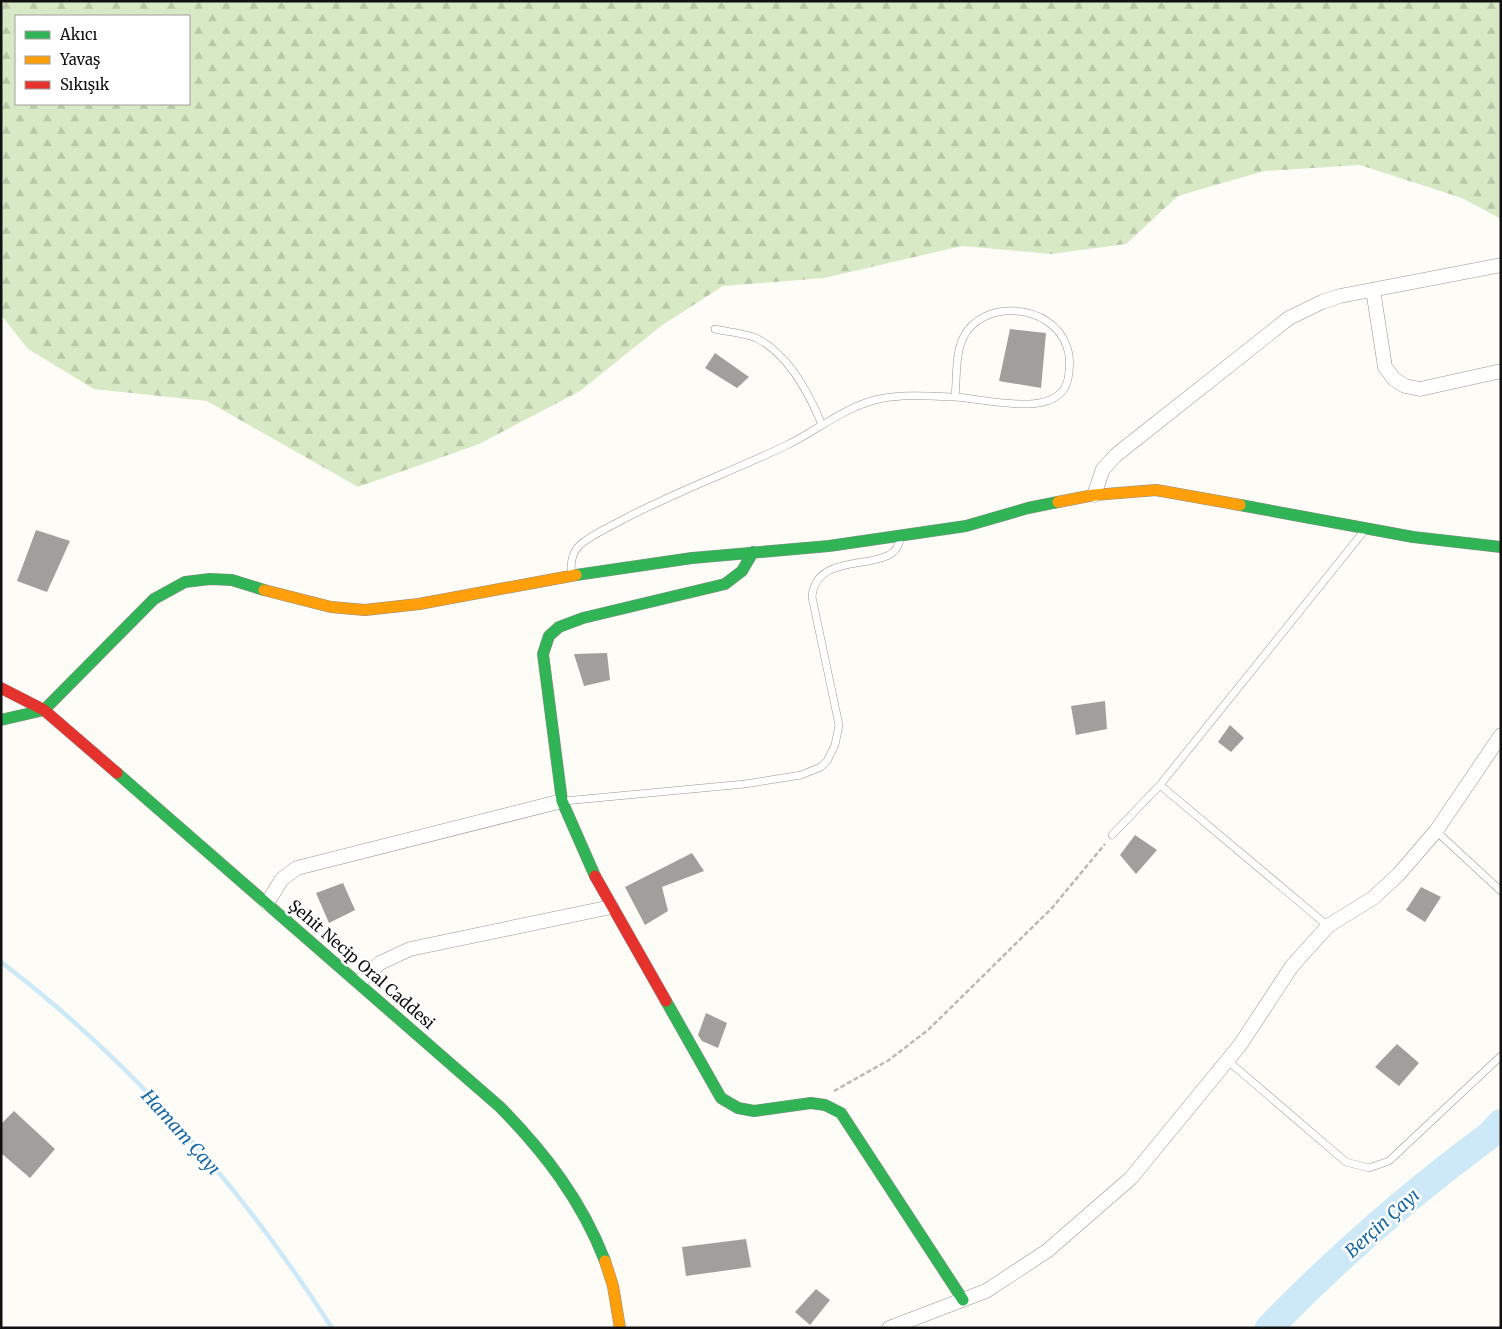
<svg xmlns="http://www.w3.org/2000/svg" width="1502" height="1329" font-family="Merriweather,serif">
<defs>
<pattern id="forest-firs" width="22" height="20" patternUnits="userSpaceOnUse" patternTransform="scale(1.25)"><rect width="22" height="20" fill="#d8eac5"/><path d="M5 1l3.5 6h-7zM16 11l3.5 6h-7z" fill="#b8c8a8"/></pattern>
</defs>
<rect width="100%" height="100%" fill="#fdfcf7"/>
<path fill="url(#forest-firs)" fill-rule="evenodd" d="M1 1H1501V219L1462 198 1360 165 1264 171 1178 196 1126 244 1051 254 962 246 824 278 723 286 661 326 580 391 479 444 358 487 207 401 94 389 28 349 1 315ZM16 16H189V104H16Z"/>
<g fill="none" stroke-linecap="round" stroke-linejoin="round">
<path stroke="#cde8f7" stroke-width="4.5" d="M1 962C134 1063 242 1188 332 1328"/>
<path stroke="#cde8f7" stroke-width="28" d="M1269 1328C1338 1257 1411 1193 1490 1135L1501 1123"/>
</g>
<path fill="#a19f9c" d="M1010 329 1046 333 1041 388 999 381Z
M715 353 749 377 737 388 705 368Z
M36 530 70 541 47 592 17 581Z
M607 653 610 680 584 686 574 654Z
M1105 701 1107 729 1076 735 1071 706Z
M1230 725 1244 738 1231 752 1218 742Z
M1135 835 1157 850 1136 874 1120 855Z
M692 853 704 871 662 887 668 911 645 925 625 887Z
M343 883 355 910 329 923 316 893Z
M1421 887 1441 897 1425 922 1406 910Z
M706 1013 727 1023 718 1048 702 1041 698 1035Z
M1397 1044 1419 1063 1399 1086 1375 1067Z
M14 1111 55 1149 30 1178 1 1153V1124Z
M746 1239 751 1267 686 1276 682 1247Z
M816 1289 830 1300 810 1325 795 1312Z"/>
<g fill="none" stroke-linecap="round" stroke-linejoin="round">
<defs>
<path id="lane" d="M715 329C728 332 743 333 756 338 789 354 809 393 822 425
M571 574C571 564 571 553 580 545 592 534 610 527 624 519 677 491 733 471 787 445 818 430 844 407 879 399 902 394 930 396 954 397 984 398 1059 421 1068 379 1070 368 1071 358 1067 347 1052 302 981 299 963 338 955 355 957 379 955 397
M1160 785 1328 926
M564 801 745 784 801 775 821 767 827 761 835 745 839 725 812 597C816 546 897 577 900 538
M1436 831 1501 891
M1112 835 1160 785 1364 531
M1227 1060 1346 1162 1369 1168 1389 1161 1501 1056"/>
<path id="street" d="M1373 290 1385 367 1394 379 1405 386 1420 389 1501 371
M1094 495 1103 469 1116 455 1289 318 1322 302 1340 296 1501 265
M267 903 282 879 297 868 562 801
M359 982 380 963 410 949 611 907
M889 1328 986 1291 1047 1251 1131 1178 1240 1045 1292 966 1328 926 1373 898 1398 875 1436 831 1501 735"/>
<path id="fast" d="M1240 505 1413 537 1501 547
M576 575 692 558 829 546 966 526 1028 508 1058 502
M1 720 44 710 154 599 185 582 210 579 232 580 264 590
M117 773 500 1107C545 1153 582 1201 605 1261
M595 876 562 801 543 654 549 636 559 627 583 618 725 584 742 571 753 552
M666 1001 721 1098 738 1108 754 1111 811 1103 825 1105 841 1113 963 1300"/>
<path id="slow" d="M1058 502 1094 495 1156 490 1240 505
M264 590 331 607 365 610 419 604 576 575
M605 1261 613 1286 620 1328"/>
<path id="jam" d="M1 688 44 710 117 773
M595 876 666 1001"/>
</defs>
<use href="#lane" stroke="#979795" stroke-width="8"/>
<use href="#street" stroke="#979795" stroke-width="15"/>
<use href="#fast" stroke="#8e8d8b" stroke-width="12"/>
<use href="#slow" stroke="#8e8d8b" stroke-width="12"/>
<use href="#jam" stroke="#8e8d8b" stroke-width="12"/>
<path stroke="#b9b9b8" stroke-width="2.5" stroke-dasharray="5 2.5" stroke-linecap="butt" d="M834 1091 889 1060 928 1030 1052 908 1105 844"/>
<use href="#lane" stroke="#fffffe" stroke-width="7"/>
<use href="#street" stroke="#fffffe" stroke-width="14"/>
<use href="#fast" stroke="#30b455" stroke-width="11"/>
<use href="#slow" stroke="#ff9f0a" stroke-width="11"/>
<use href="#jam" stroke="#e5322d" stroke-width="11"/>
</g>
<g text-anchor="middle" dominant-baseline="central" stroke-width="5" stroke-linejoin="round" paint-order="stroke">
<g font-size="16" fill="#111" stroke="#fff">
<text transform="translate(362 964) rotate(41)">Şehit Necip Oral Caddesi</text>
</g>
<g font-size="18" font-style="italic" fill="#1768a6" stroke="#fff">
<text transform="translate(181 1132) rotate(48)">Hamam Çayı</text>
<text transform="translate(1382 1223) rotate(-42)">Berçin Çayı</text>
</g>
</g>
<rect width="1502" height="1329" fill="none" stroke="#111111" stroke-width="5"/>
<rect x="15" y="15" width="175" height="90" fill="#ffffff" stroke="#a0a0a0"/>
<rect x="25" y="31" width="25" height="8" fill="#30b455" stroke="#a0a0a0"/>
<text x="60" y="40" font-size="15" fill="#111111">Akıcı</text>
<rect x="25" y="56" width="25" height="8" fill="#ff9f0a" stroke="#a0a0a0"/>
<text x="60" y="65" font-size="15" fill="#111111">Yavaş</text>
<rect x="25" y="81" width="25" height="8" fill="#e5322d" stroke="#a0a0a0"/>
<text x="60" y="90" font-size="15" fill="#111111">Sıkışık</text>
</svg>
